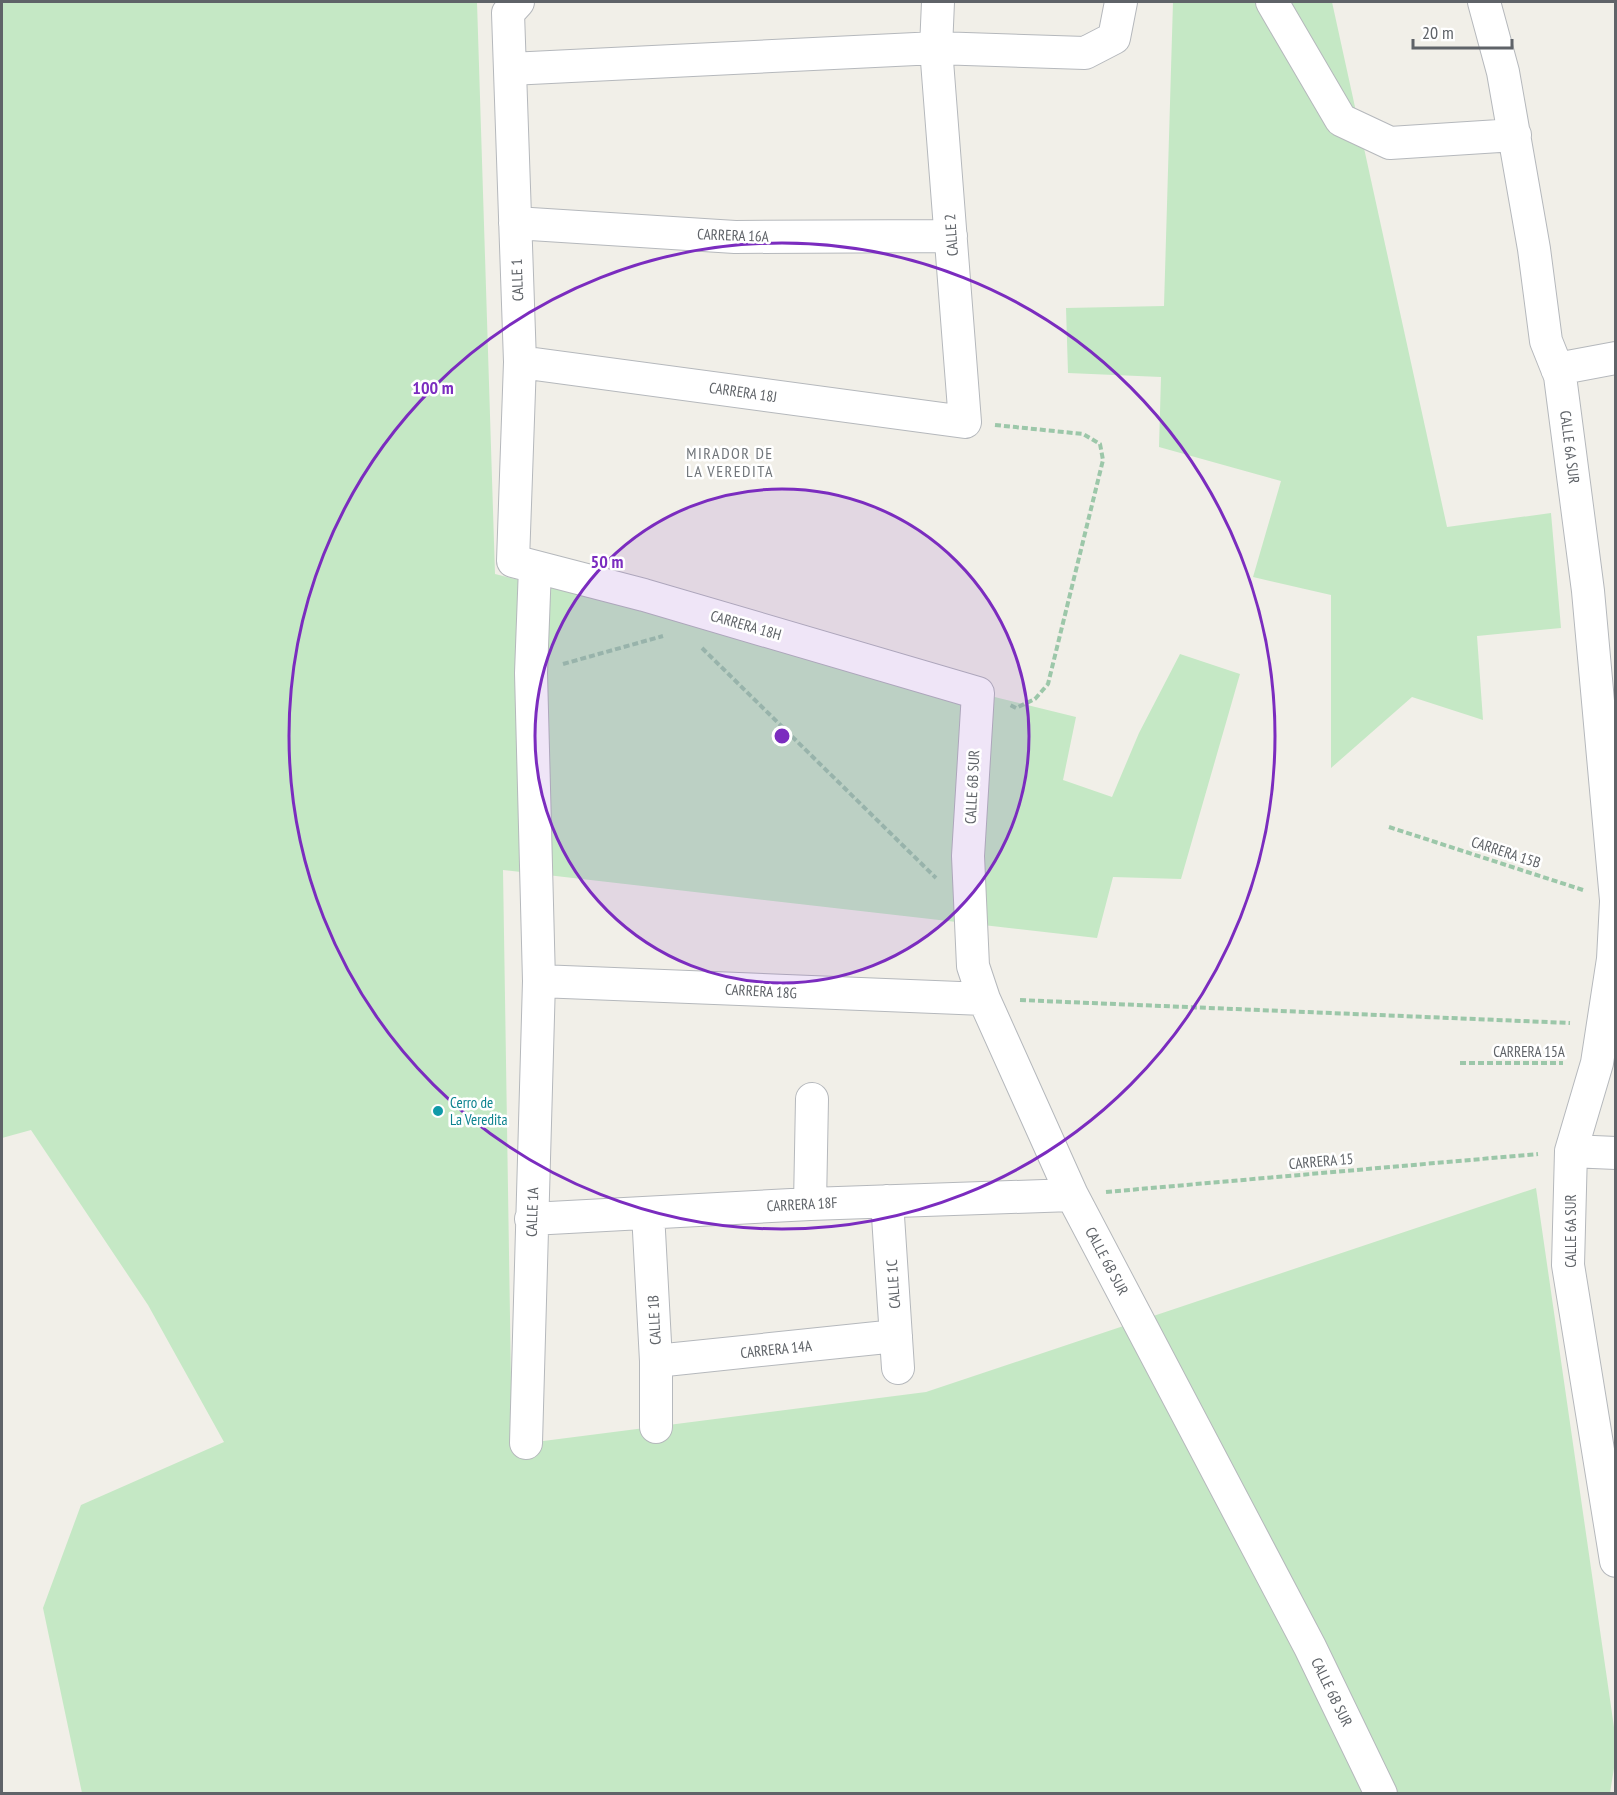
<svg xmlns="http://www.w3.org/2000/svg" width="1617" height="1795" font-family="'PT Sans Narrow',sans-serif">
<rect width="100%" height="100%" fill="#f1efe8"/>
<path fill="#c5e8c5" d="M2 2H477L495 574 1076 717 1063 780 1112 797 1139 733 1180 654 1240 674 1181 879 1113 877 1097 938 503 870 512 1445 926 1392 1536 1188 1615 1734V1762L1610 1793H82L43 1608 81 1505 224 1442 148 1305 31 1130 2 1138Z
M1173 2H1332L1447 527 1551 513 1561 628 1477 636 1483 720 1412 697 1331 768V595L1253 577 1281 481 1159 447 1161 377 1068 373 1066 308 1164 306Z"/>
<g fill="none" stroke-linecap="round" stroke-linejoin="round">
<defs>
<path id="minor" d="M518 2 508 13 520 362 513 561 644 595 978 693 968 856 973 966 984 999 1072 1195 1310 1647 1381 1794
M1272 2 1341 120 1390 143 1515 135
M1484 2 1503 72 1534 249 1546 341 1560 376 1588 591 1616 900
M510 69 936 48 1085 53 1114 38 1121 2
M515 223 735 237 951 236
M520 362 965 422 936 48 938 2
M1557 369 1616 358
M1616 902 1613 959 1597 1063 1571 1151 1568 1265 1616 1561
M539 981 984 999
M1571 1151 1616 1153
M887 1201 898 1368
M810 1204 812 1099
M648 1213 656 1361V1427
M531 1219 810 1204 1072 1195
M656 1361 896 1336
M526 1443 539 981 531 673 535 567"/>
</defs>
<use href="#minor" stroke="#b5b8bc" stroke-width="34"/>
<path stroke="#9cc7a9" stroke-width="4" stroke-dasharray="6 3" stroke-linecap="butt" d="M995 425 1083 434 1100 444 1103 460 1048 684 1035 699 1016 708 1010 705
M702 648 936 878
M563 664 663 636
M1389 827 1583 890
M1020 1000 1570 1023
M1460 1063H1563
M1106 1192 1538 1154"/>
<use href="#minor" stroke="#fff" stroke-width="32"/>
</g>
<circle cx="782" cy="736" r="247" fill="#7b2cbf" fill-opacity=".12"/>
<g fill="none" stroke="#7b2cbf" stroke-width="3">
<circle cx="782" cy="736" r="247"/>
<circle cx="782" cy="736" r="493"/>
</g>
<circle fill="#0f9aa8" stroke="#fff" stroke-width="2" cx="438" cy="1111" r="6"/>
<g text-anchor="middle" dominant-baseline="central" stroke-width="5" stroke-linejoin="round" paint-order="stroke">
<g font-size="15" fill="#5f6368" stroke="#fff">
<text transform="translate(733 235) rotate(2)">CARRERA 16A</text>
<text transform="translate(951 235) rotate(-94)">CALLE 2</text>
<text transform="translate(517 280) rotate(-92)">CALLE 1</text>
<text transform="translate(743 392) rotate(8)">CARRERA 18J</text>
<text transform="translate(1570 447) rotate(83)">CALLE 6A SUR</text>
<text transform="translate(746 625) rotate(16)">CARRERA 18H</text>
<text transform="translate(972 787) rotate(-87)">CALLE 6B SUR</text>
<text transform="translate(1506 852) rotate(18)">CARRERA 15B</text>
<text transform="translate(761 991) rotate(3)">CARRERA 18G</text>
<text x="1529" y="1051">CARRERA 15A</text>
<text transform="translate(1321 1161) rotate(-5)">CARRERA 15</text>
<text transform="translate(802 1204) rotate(-3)">CARRERA 18F</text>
<text transform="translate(532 1212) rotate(-88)">CALLE 1A</text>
<text transform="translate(1570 1231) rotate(-90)">CALLE 6A SUR</text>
<text transform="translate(1107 1261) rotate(62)">CALLE 6B SUR</text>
<text transform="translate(893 1284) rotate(-94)">CALLE 1C</text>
<text transform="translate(654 1320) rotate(-93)">CALLE 1B</text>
<text transform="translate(776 1349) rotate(-6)">CARRERA 14A</text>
<text transform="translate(1332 1692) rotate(64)">CALLE 6B SUR</text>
</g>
<g font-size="15" fill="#0d838f" stroke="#fff" text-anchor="start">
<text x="450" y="1102">Cerro de<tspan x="450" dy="17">La Veredita</tspan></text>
</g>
<g font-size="16" letter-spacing="1.5" fill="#70757a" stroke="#fff">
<text x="730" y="453">MIRADOR DE<tspan x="730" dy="18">LA VEREDITA</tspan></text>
</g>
</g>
<circle cx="782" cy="736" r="9" fill="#7b2cbf" stroke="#fff" stroke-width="3"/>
<g font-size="18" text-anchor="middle" font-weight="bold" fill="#7b2cbf" stroke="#fff" stroke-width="5" stroke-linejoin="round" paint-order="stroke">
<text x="433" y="394">100 m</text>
<text x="607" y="568">50 m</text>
</g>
<rect width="1617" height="1795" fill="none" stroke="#5f6368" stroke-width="6"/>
<path d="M1413 39v9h99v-9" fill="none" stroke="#5f6368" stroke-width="3"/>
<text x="1422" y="39" font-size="18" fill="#5f6368" stroke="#ffffff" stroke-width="4.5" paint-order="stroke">20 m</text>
</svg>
